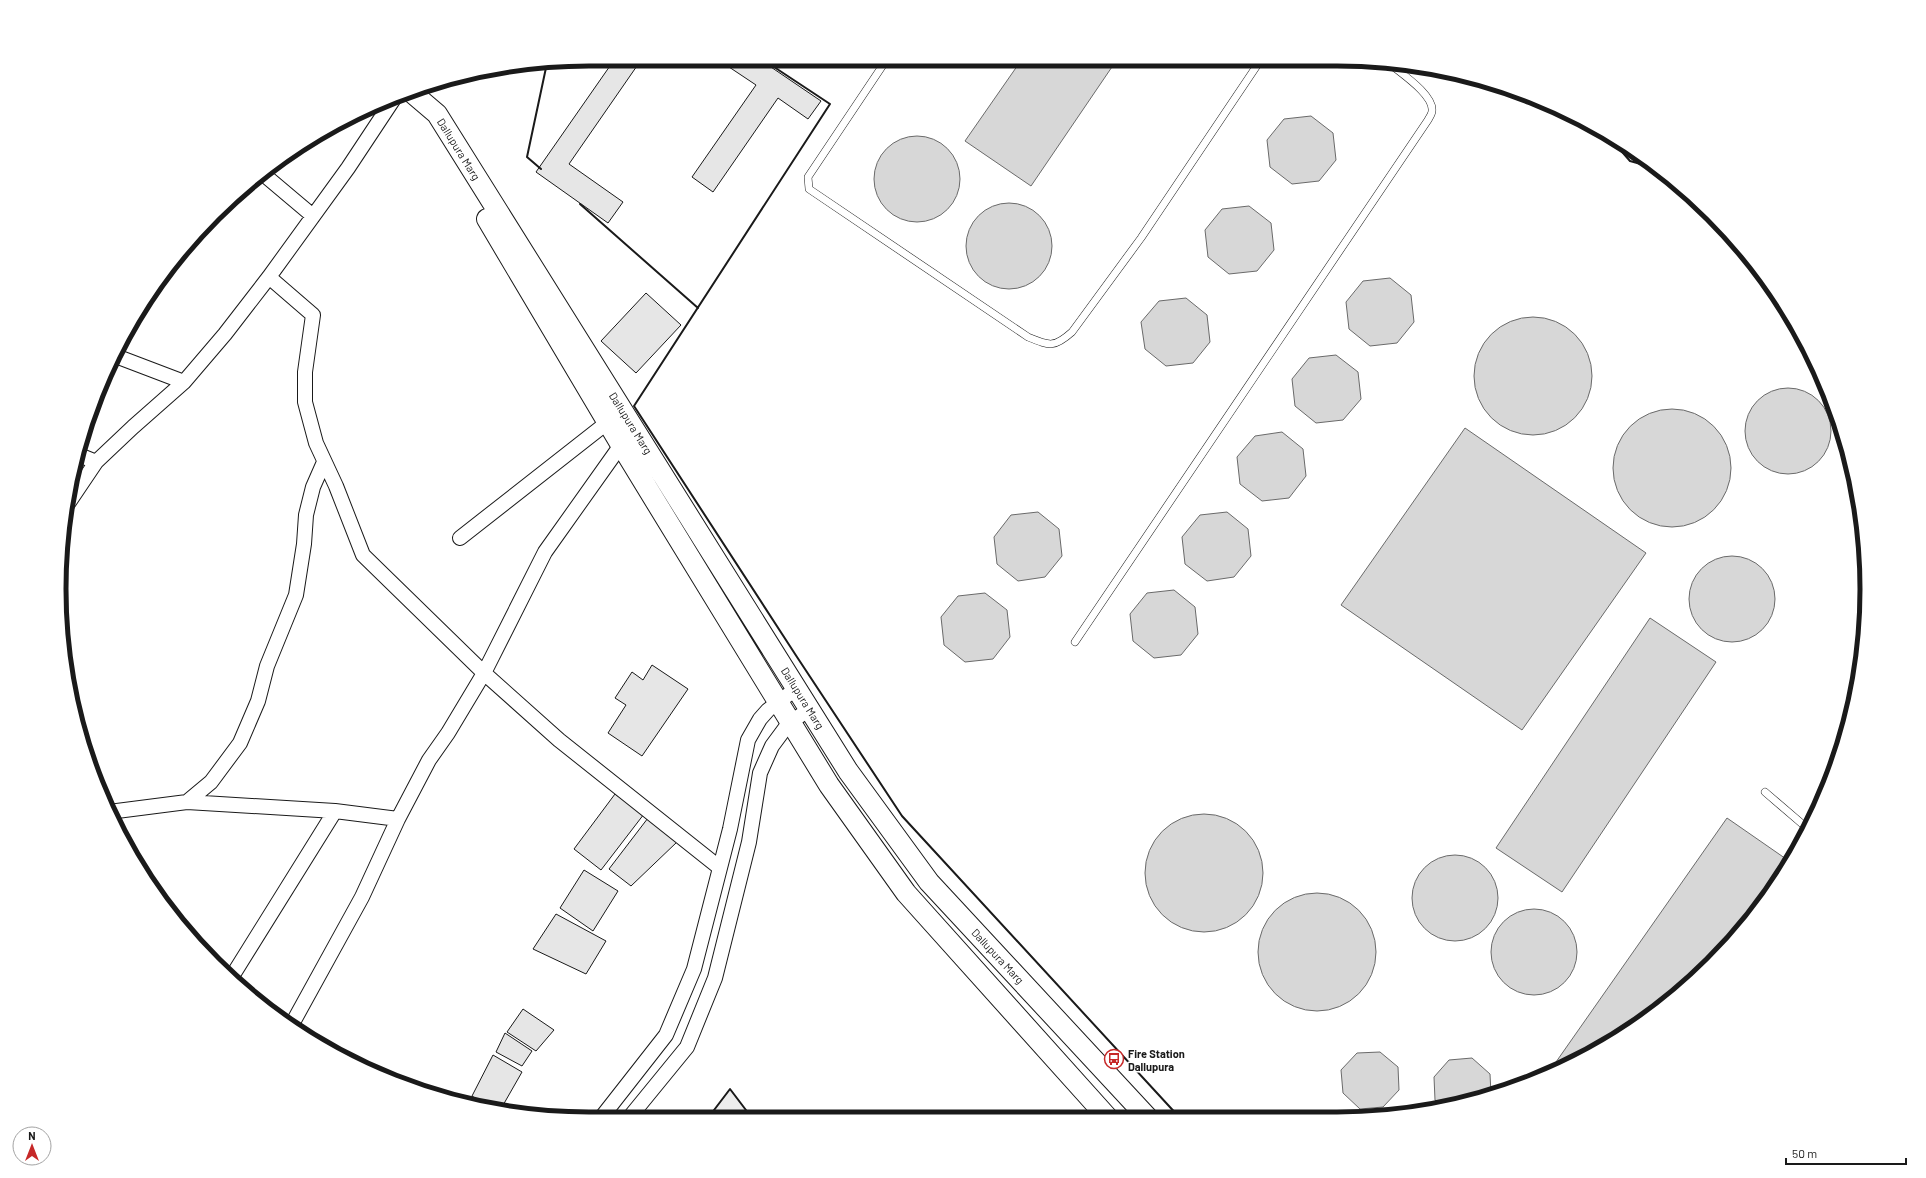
<svg xmlns="http://www.w3.org/2000/svg" width="1926" height="1178" font-family="Barlow,sans-serif">
<rect width="100%" height="100%" fill="#fff"/>
<path fill="#ededed" stroke="#6a6a6a" d="M730 1089 752 1118H708Z"/>
<path fill="#d7d7d7" stroke="#6a6a6a" d="M1116 61 1031 186 965 141 1020 62Z
M1145 61H1184L1165 66Z
M1311 116 1333 133 1336 160 1319 181 1292 184 1270 167 1267 140 1284 119Z
M874 179a43 43 0 1 1 86 0a43 43 0 1 1-86 0Z
M966 246a43 43 0 1 1 86 0a43 43 0 1 1-86 0Z
M1249 206 1271 223 1274 250 1257 271 1229 274 1208 257 1205 230 1222 209Z
M1390 278 1411 295 1414 322 1397 343 1370 346 1349 329 1346 302 1363 281Z
M1186 298 1207 315 1210 342 1193 363 1166 366 1145 349 1141 322 1159 301Z
M1474 376a59 59 0 1 1 118 0a59 59 0 1 1-118 0Z
M1336 355 1358 372 1361 399 1343 420 1316 423 1295 406 1292 379 1309 358Z
M1745 431a43 43 0 1 1 86 0a43 43 0 1 1-86 0Z
M1613 468a59 59 0 1 1 118 0a59 59 0 1 1-118 0Z
M1465 428 1646 553 1522 730 1341 605Z
M1282 432 1303 449 1306 476 1289 498 1262 501 1240 484 1237 457 1255 436Z
M1038 512 1059 529 1062 556 1045 577 1018 581 997 564 994 537 1011 515Z
M1227 512 1248 529 1251 556 1234 577 1207 581 1185 564 1182 537 1200 515Z
M1689 599a43 43 0 1 1 86 0a43 43 0 1 1-86 0Z
M1174 590 1195 607 1198 634 1181 655 1154 658 1133 641 1130 614 1147 593Z
M985 593 1007 610 1010 637 993 659 965 662 944 645 941 617 958 596Z
M1650 618 1716 662 1562 892 1496 848Z
M1145 873a59 59 0 1 1 118 0a59 59 0 1 1-118 0Z
M1727 818 1789 861 1778 884 1687 987 1602 1048 1549 1072Z
M1412 898a43 43 0 1 1 86 0a43 43 0 1 1-86 0Z
M1258 952a59 59 0 1 1 118 0a59 59 0 1 1-118 0Z
M1491 952a43 43 0 1 1 86 0a43 43 0 1 1-86 0Z
M1380 1052 1398 1067 1399 1090 1383 1107 1360 1109 1343 1093 1341 1070 1357 1053Z
M1472 1058 1490 1074 1491 1094 1440 1104 1435 1100 1434 1077 1449 1060Z"/>
<path fill="#e6e6e6" stroke="#1a1a1a" d="M612 63H639L569 164 623 202 608 223 536 172Z
M723 63H765L821 101 808 119 778 98 713 192 692 177 756 85Z
M646 293 681 325 636 373 601 341Z
M652 665 688 689 642 756 608 733 626 705 615 698 632 672 643 680Z
M615 794 644 814 601 870 574 849Z
M648 818 677 842 631 886 609 869Z
M584 870 618 891 593 931 560 908Z
M556 914 606 941 586 974 533 949Z
M523 1009 554 1030 536 1051 507 1032Z
M505 1033 532 1051 522 1066 496 1052Z
M493 1055 522 1072 502 1107 484 1104 472 1096Z"/>
<g fill="none" stroke-linecap="round" stroke-linejoin="round">
<defs>
<path id="lane" d="M885 62 808 177 809 189 1028 337C1050 346 1054 348 1072 332L1141 238 1260 61
M1075 642 1428 120C1429 118 1432 114 1432 111 1434 95 1402 74 1390 64
M1765 792 1807 828"/>
<path id="street" d="M262 173 313 216
M269 277 313 315 305 372V402L316 443 336 486 363 555 484 673 559 740 720 868
M113 355 184 382
M79 455 96 462
M67 505 96 462 133 427 184 382 225 334 269 277 348 168 395 97
M460 538 608 422
M187 802 211 782 240 743 258 701 267 666 296 595 304 544 306 515 313 487 324 462
M109 812 187 802 335 811 398 819 429 760 448 733 484 673 545 552 621 445
M231 978 335 811
M291 1026 362 897 398 819
M601 1118 666 1035 694 969 730 829 748 740 760 719 768 710 797 688
M629 1118 687 1047 715 978 749 842 760 773 772 746 789 723 810 709"/>
<path id="secondary" d="M410 91 437 114 848 771 929 882 1148 1118
M487 219 621 445 829 785 906 893 1108 1118"/>
</defs>
<use href="#lane" stroke="#1a1a1a" stroke-width="8"/>
<use href="#street" stroke="#1a1a1a" stroke-width="16"/>
<use href="#secondary" stroke="#1a1a1a" stroke-width="22"/>
<use href="#lane" stroke="#fff" stroke-width="7"/>
<use href="#street" stroke="#fff" stroke-width="14"/>
<use href="#secondary" stroke="#fff" stroke-width="20"/>
<path stroke="#1a1a1a" stroke-width="2" d="M768 63 830 104 634 406 797 657 902 816 1180 1118
M1610 138 1630 161 1655 168
M541 169 527 157 547 63
M580 204 698 308
M708 1118 730 1089 752 1118"/>
</g>
<defs>
<symbol id="bus-ring" viewBox="-11 -11 22 22"><circle r="9.5" fill="#fff" stroke="#c62828" stroke-width="1.5"/><path d="M-5-6H5V4H4V6H2V4H-2V6H-4V4H-5ZM-3.5-4V0h7V-4ZM-3.5 1.2v1.5H-2V1.2ZM2 1.2v1.5H3.5V1.2Z" fill="#c62828"/></symbol>
</defs>
<g fill-rule="evenodd">
<use href="#bus-ring" x="1103" y="1048" width="22" height="22"/>
</g>
<g text-anchor="middle" dominant-baseline="central" stroke-width="3" stroke-linejoin="round" paint-order="stroke">
<g font-size="11" fill="#1a1a1a" stroke="#fff">
<text transform="translate(459 149) rotate(58)">Dallupura Marg</text>
<text transform="translate(631 423) rotate(58)">Dallupura Marg</text>
<text transform="translate(803 698) rotate(58)">Dallupura Marg</text>
<text transform="translate(998 956) rotate(47)">Dallupura Marg</text>
</g>
<g font-size="11" font-weight="bold" fill="#1a1a1a" stroke="#fff" text-anchor="start">
<text x="1128" y="1053">Fire Station<tspan x="1128" dy="13">Dallupura</tspan></text>
</g>
</g>
<path d="M0 0H1926V1178H0ZM589 66H1337A523 523 0 0 1 1860 589V589A523 523 0 0 1 1337 1112H589A523 523 0 0 1 66 589V589A523 523 0 0 1 589 66Z" fill="#fff" fill-rule="evenodd"/>
<path fill="none" stroke="#1a1a1a" stroke-width="5" d="M589 66H1337A523 523 0 0 1 1860 589V589A523 523 0 0 1 1337 1112H589A523 523 0 0 1 66 589V589A523 523 0 0 1 589 66Z"/>
<g transform="translate(32 1146)"><circle r="19" fill="#ffffff" stroke="#a3a3a3"/>
<path d="M0-3L7 15L0 10L-7 15Z" fill="#c62828"/>
<text y="-6" font-size="11" font-weight="bold" text-anchor="middle" fill="#1a1a1a">N</text>
</g>
<path d="M1786 1158v6h120v-6" fill="none" stroke="#1a1a1a" stroke-width="2"/>
<text x="1792" y="1158" font-size="12" fill="#1a1a1a" stroke="#ffffff" stroke-width="3" paint-order="stroke">50 m</text>
</svg>
